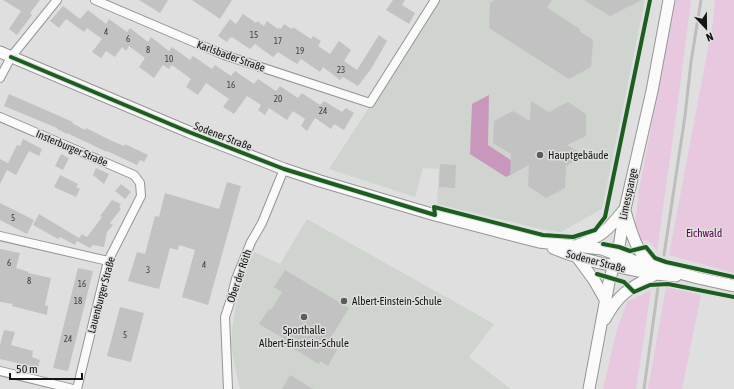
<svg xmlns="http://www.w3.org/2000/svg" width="734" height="389" font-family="'Asap Condensed',sans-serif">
<rect width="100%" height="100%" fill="#dedfde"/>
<path fill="#cfd4cf" d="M439 0H645L602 209 561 232 545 230 437 204 439 169 423 168 415 197 329 169Z
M307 219 494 324 469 357 511 389H240L234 363 231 342 232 330 235 309 244 275 254 252 280 264Z"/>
<path fill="#e8c8df" d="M676 0H691L679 94 657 251 649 241 641 240 635 227 639 190Z
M715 0H734V273L669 255 713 22Z
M666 287 701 295 682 389H648Z
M651 290 636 389H603L616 333 627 302Z"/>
<path fill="#c897bb" d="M489 95 488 145 523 168 506 177 470 154 472 104Z"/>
<path fill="#c1c2c1" d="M3 0H40L30 13 32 15 17 35 9 29 21 11Z
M139 0H168L160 13Z
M192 0H232L220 19Z
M393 0H405L402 5 415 13 409 24 386 10Z
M495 0H552L547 8 580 29 579 31 593 40 591 67 569 79 489 28 490 3Z
M584 0H642L610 16Z
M63 6 80 19 88 10 106 24 109 19 127 32 130 28 148 42 151 37 169 51 172 47 190 60 193 56 212 69 215 65 231 76 235 71 254 84 258 79 276 91 280 86 298 98 302 93 320 105 324 101 342 112 346 108 354 113 344 130 334 124 331 129 315 118 307 131 301 126 305 119 293 111 287 120 269 108 265 115 258 110 261 105 247 96 234 114 223 107 229 99 206 83 198 95 186 87 191 79 172 65 169 69 163 65 154 78 139 67 145 58 129 46 126 51 122 47 115 57 106 51 101 58 92 52 102 39 87 28 84 32 66 19 59 28 50 21Z
M243 14 256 23 257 21 264 26 267 21 278 29 279 28 281 29 284 24 292 29 293 27 311 39 313 36 321 41 318 46 330 54 339 41 351 50 344 61 357 70 379 35 387 41 371 69 358 86 343 77 340 80 323 67 320 72 301 59 297 64 278 52 273 57 255 44 250 49 232 37 231 38 230 37 227 42 218 36 230 19 236 24Z
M9 94 73 122 72 123 85 130 86 128 112 141 124 146 125 144 148 155 144 162 140 160 137 165 107 151V152L67 133V134L57 129V128L4 106Z
M531 101 549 112 568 102 586 114V136L567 145 585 156 566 166 565 188 546 198 528 186 529 165 510 175 511 154 493 143 494 121 513 111 530 121Z
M23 139 42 149 39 156 29 151 16 175 7 170 0 184V159L8 163 17 145 20 146Z
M61 154 69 158 63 170 55 166Z
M440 164 456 165 455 188 439 187Z
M96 168 109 174 104 184 93 175Z
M60 175 78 184 76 187 80 189 76 197 54 187Z
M227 182 241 186 208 305 182 297 195 250 179 245 178 250 170 248 159 289 128 281 137 252 145 254 155 216 159 217 165 193 219 209Z
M121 184 131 192 125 199 115 191Z
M112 200 121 204 119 207 121 209 110 223 113 225 107 232 104 247 93 245 90 248 77 241 75 245 60 237 58 239 33 225 39 214 79 238 77 241 82 234 87 237 102 217 100 216Z
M0 203 34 220 27 234 0 220Z
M0 249 20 253 16 268 29 272 28 273 51 278 45 305 48 306 47 315 12 306 13 304 0 302Z
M78 268 93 271 68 371 53 368Z
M285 270 349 308 327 344 337 350 328 366 320 361 319 364 281 341 283 338 259 324 269 309 271 310 282 292 274 287Z
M120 307 144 313 131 362 107 356Z
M4 330 15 332 11 345 33 351 32 357 40 360 38 368 0 359V345Z
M290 375 313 389H282Z"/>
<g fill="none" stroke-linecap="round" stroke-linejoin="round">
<defs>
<path id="street" d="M95 0 224 55 370 103 435 0
M0 78 11 57 57 0
M0 117 134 175 140 183 141 196 108 261 77 389
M0 236 108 261
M0 371 73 389
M228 389 225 317 231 299 236 279 251 242 262 223 284 169"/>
<path id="secondary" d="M0 52 189 132 284 169 320 181 435 215 539 242 602 249 634 261 698 278 734 286
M625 211C629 224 633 242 642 254 646 257 651 261 655 264
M578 245C601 237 608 230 623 211
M553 248C573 257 593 262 615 266 635 271 655 275 676 276
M577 257 594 280 606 301
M605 319C618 294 630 288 654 275
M589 389 609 282 619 247 625 209 652 91 669 0"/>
</defs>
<use href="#street" stroke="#949594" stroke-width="10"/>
<use href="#secondary" stroke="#949594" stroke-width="13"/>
<use href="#street" stroke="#fafafa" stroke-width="8"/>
<use href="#secondary" stroke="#fafafa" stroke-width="11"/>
<path stroke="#bdbdbd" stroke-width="3" d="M664 255 685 116 691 62 701 0
M644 389 658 287"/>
<defs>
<path id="cycleway" d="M11 57 189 132 284 169 435 215 434 207 543 235 573 237 595 230 605 217 650 0
M603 244 619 247 630 251 646 247 655 258 666 262 734 277
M597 274 624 282 634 292 650 285 668 284 734 297"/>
</defs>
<use href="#cycleway" stroke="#dee0dd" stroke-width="6"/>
<use href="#cycleway" stroke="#1b5e20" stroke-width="4"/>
</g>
<g fill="#5b5c5b" stroke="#dee0dd" stroke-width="1.5">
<circle cx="540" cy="155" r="4"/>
<circle cx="344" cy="301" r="4"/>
<circle cx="304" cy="317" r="4"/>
</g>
<g text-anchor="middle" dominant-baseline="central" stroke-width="3" stroke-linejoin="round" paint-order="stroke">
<g font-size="9" fill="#3f403f">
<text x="106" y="32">4</text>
<text x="254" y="35">15</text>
<text x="128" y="39">6</text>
<text x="278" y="41">17</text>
<text x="148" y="50">8</text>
<text x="300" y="51">19</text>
<text x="169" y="59">10</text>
<text x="341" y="70">23</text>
<text x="231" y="85">16</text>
<text x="278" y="99">20</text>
<text x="323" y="111">24</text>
<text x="13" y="218">5</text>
<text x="9" y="263">6</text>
<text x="204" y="265">4</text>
<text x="148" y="270">3</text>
<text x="29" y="281">8</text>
<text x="82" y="284">16</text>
<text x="78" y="301">18</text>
<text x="125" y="335">5</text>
<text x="68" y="339">24</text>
</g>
<g font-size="11" fill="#141514" stroke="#dee0dd">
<text transform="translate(231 56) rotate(20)">Karlsbader Straße</text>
<text transform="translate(223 136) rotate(21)">Sodener Straße</text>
<text transform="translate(72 148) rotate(23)">Insterburger Straße</text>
<text transform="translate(628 194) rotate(-78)">Limesspange</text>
<text transform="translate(596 261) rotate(15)">Sodener Straße</text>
<text transform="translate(239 276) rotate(-71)">Ober der Röth</text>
<text transform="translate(101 295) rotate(-75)">Lauenburger Straße</text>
</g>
<g font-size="11" fill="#141514" stroke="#dee0dd" text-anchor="start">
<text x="548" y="155">Hauptgebäude</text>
<text x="352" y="301">Albert-Einstein-Schule</text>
<text x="304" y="330" text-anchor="middle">Sporthalle<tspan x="304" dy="13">Albert-Einstein-Schule</tspan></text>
</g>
<g font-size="11" fill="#5b004b" stroke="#dee0dd">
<text x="704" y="233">Eichwald</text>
</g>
</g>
<g transform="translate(706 28) rotate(158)" stroke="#dee0dd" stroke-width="3" paint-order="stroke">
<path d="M0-3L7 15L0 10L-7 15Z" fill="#141514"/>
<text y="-6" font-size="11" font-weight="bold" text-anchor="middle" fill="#141514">N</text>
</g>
<path d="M10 373v6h72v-6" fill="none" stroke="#141514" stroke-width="2"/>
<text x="16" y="373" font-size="12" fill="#141514" stroke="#dee0dd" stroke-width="3" paint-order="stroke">50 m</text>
</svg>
